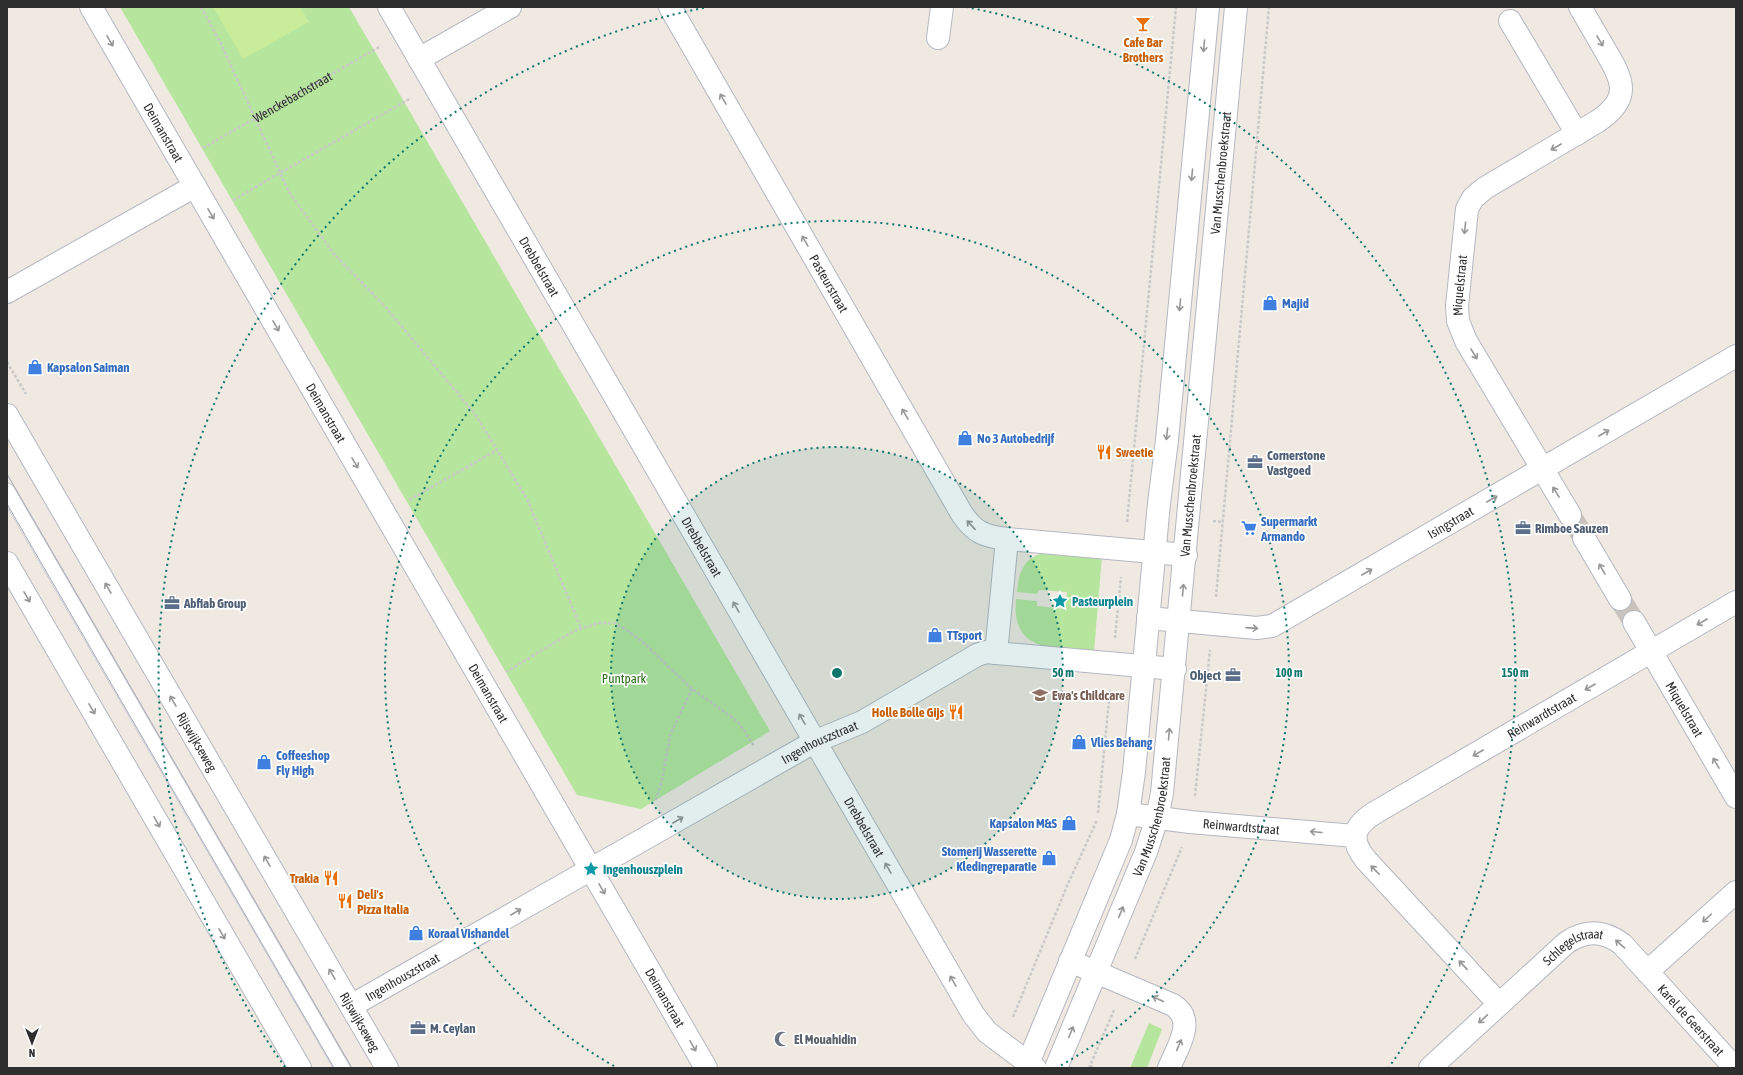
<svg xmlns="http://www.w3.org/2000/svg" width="1743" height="1075" font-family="'Asap Condensed',sans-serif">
<rect width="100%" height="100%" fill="#efe9e1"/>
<path fill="#b6e59e" d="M120 7H349L770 731 641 809 577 795Z
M1046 552 1102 556 1094 652C1054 648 1011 653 1016 599L1037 601V606L1065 609 1067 592 1039 590 1037 594 1017 592C1019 571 1024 557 1046 552Z
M1149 1023 1162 1029 1147 1068H1130Z"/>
<path fill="#c9ec9a" d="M213 7H300L309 22 243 59Z"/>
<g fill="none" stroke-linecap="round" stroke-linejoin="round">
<path stroke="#c8c4bd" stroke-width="22" stroke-dasharray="22 11" stroke-linecap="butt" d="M1570 515 1584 538
M1620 599 1634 622"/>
<defs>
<path id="lane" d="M7 491 342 1068"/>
<g id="street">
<path id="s2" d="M91 7 706 1068"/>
<path id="s3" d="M389 7 973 1014 987 1032 1035 1068"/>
<path id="s4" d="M670 7 962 514C975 533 984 536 1007 539L1186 555"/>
<path d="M1510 21 1577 134"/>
<path d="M938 38 942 7"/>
<path d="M419 59 510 7"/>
<path d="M7 292 195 186"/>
<path id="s5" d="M1570 515 1466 341 1458 321 1457 306 1467 209 1473 198 1485 188 1598 121C1632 98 1623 80 1605 50 1597 36 1588 21 1580 7"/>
<path d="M1584 538 1620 599"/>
<path d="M1007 539 996 653 1175 669"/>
<path id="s6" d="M1148 618 1257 628 1272 626 1736 356"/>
<path id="s7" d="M1634 622 1736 797"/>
<path id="s8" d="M1128 814 1190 822 1355 836"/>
<path d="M1070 961 1173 1005C1197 1020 1177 1048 1169 1068"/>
<path d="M1647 972 1736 892"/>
<path id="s9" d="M1499 1004 1366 860C1349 839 1353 826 1376 812L1736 602"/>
<path id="s10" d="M351 1006 814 742 862 722 977 655 986 652 996 653"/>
<path id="s11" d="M1430 1068 1566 943C1585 930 1603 930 1622 944L1735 1068"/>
</g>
<g id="secondary">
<path id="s12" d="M7 415 387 1068"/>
<path d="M7 563 300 1068"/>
<path d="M1026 1068 1121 840 1128 814 1134 772 1159 503 1167 440 1208 7"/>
<path id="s13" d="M1056 1068 1146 852 1157 818 1162 793 1236 7"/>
</g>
</defs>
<use href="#lane" stroke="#b4b7c1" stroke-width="16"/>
<use href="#street" stroke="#b4b7c1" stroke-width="24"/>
<use href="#secondary" stroke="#b4b7c1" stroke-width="24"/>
<g stroke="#c9c9c9" stroke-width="2.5" stroke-dasharray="3 2" stroke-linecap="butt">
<path d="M201 7 221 44 289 192 334 254 382 303 475 414 527 499 581 628"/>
<path id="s1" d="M203 148 381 46"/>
<path d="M233 200 411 98"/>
<path d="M7 362 26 394"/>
<path d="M409 500 497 450"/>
<path d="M1213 521 1223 522"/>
<path d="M1127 522 1176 7"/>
<path d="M1216 597 1269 7"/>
<path d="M1115 638 1121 577"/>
<path d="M506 672 574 631 598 623H615L628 631 644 643 692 689 733 718 739 723 754 746"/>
<path d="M1195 796 1210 650"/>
<path d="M656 800 662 780 670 735 692 689"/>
<path d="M1098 813 1110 690"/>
<path d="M1135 959 1182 847"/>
<path d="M1013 1017 1067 886 1097 820"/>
<path d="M1090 1066 1095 1068"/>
<path d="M1089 1068 1114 1010"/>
</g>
<use href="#lane" stroke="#fff" stroke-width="15"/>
<use href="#street" stroke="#fff" stroke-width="22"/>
<use href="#secondary" stroke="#fff" stroke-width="22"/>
<path stroke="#a3a6b8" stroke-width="1" d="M7 474 352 1068
M7 504 334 1068"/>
</g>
<defs><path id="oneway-shaft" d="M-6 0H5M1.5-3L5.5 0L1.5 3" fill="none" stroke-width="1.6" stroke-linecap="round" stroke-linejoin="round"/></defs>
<g stroke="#969696">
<use href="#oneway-shaft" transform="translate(110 41) rotate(60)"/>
<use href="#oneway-shaft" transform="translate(1600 41) rotate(60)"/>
<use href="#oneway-shaft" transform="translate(1204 46) rotate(95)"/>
<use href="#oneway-shaft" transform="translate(723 99) rotate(-120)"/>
<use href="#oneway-shaft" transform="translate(1556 147) rotate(150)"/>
<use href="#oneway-shaft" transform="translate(1192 175) rotate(95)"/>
<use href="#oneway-shaft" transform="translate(211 214) rotate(60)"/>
<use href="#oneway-shaft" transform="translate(1465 228) rotate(96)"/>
<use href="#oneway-shaft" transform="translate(805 241) rotate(-120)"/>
<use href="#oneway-shaft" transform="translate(1180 305) rotate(95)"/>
<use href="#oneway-shaft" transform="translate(276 326) rotate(60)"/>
<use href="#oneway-shaft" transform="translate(1474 354) rotate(59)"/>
<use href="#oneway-shaft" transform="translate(905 414) rotate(-120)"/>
<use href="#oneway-shaft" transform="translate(1604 433) rotate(-30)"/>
<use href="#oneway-shaft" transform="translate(1167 434) rotate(96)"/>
<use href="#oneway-shaft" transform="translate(355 463) rotate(60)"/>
<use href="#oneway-shaft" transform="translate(1556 492) rotate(-122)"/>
<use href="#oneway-shaft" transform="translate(1492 499) rotate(-30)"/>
<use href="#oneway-shaft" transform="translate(971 525) rotate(-133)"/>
<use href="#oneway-shaft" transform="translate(1602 569) rotate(-120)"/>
<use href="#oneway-shaft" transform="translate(1367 572) rotate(-30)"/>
<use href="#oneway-shaft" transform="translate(108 588) rotate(-120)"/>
<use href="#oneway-shaft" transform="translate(1183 590) rotate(-85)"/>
<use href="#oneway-shaft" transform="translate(27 597) rotate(60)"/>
<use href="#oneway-shaft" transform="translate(736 607) rotate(-120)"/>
<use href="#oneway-shaft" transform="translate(1702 622) rotate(150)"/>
<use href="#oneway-shaft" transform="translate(1252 628) rotate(4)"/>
<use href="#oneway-shaft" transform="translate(1590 687) rotate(150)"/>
<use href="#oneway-shaft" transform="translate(173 701) rotate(-120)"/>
<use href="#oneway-shaft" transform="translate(92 709) rotate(60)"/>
<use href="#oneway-shaft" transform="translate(802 719) rotate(-120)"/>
<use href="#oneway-shaft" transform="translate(1169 734) rotate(-85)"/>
<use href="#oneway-shaft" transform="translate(1478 753) rotate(150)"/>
<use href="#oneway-shaft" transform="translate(1716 763) rotate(-120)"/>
<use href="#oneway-shaft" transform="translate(678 820) rotate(-30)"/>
<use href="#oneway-shaft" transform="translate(157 822) rotate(60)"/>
<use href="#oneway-shaft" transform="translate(1316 832) rotate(-175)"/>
<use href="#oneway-shaft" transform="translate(267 861) rotate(-120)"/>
<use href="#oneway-shaft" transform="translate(888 868) rotate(-120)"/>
<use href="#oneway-shaft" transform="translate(1375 870) rotate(-134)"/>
<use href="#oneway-shaft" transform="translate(602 889) rotate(60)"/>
<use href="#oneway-shaft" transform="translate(516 912) rotate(-30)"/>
<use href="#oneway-shaft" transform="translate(1121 912) rotate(-67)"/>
<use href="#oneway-shaft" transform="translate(1707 918) rotate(138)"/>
<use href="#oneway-shaft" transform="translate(222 934) rotate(60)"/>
<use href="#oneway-shaft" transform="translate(1620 944) rotate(-139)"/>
<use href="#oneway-shaft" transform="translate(1463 965) rotate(-133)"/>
<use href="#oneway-shaft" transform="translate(332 974) rotate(-120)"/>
<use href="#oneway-shaft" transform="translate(953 981) rotate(-120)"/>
<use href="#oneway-shaft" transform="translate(1158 999) rotate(-156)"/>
<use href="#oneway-shaft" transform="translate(1483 1019) rotate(137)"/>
<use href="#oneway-shaft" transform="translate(1071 1032) rotate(-67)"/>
<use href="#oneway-shaft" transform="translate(1179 1045) rotate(-67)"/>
<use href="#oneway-shaft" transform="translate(693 1046) rotate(60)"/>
</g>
<circle cx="837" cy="673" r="226" fill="#0f766e" fill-opacity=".12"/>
<g fill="none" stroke="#0f766e" stroke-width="2" stroke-dasharray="2 4">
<circle cx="837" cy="673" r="226"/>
<path d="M614 1066A452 452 0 1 1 1060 1066"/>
<path d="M285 1067A678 678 0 0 1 708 7M966 7A678 678 0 0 1 1389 1067"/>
</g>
<defs>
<symbol id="bar-bare" viewBox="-9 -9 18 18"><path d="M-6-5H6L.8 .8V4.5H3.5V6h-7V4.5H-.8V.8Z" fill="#e8710a" stroke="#fff" stroke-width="2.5" paint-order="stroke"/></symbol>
<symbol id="shop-bare" viewBox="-9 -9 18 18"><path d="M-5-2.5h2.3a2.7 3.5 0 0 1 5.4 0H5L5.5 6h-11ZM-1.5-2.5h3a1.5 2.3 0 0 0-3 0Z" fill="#3f7fe0" stroke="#fff" stroke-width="2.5" paint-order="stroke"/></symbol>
<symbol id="restaurant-bare" viewBox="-9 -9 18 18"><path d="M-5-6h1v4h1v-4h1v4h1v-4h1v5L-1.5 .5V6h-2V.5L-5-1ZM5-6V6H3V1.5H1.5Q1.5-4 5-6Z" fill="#e8710a" stroke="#fff" stroke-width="2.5" paint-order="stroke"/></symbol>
<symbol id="office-bare" viewBox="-9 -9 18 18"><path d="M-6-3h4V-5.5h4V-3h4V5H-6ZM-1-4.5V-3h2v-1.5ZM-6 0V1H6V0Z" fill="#5c6f8a" stroke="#fff" stroke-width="2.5" paint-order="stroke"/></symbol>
<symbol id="supermarket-bare" viewBox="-9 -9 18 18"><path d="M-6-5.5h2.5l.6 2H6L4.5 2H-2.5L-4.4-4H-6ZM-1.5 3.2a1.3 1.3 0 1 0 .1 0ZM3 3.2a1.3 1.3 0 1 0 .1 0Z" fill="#3f7fe0" stroke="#fff" stroke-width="2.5" paint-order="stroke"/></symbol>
<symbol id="sight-bare" viewBox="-9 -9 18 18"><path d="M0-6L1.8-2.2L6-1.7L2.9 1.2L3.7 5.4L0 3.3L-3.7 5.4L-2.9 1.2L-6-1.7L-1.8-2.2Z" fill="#0f9aa8" stroke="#fff" stroke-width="2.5" paint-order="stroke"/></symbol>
<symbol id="school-bare" viewBox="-9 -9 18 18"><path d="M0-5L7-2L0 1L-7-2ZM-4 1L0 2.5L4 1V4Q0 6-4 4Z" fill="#8d6e63" stroke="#fff" stroke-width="2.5" paint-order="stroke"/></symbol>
<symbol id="mosque-bare" viewBox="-9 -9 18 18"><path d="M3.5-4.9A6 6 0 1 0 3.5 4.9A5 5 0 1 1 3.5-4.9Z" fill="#6b7280" stroke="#fff" stroke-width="2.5" paint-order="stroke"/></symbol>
</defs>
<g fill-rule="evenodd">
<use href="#bar-bare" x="1132" y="13" width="22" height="22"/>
<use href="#shop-bare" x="1259" y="292" width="22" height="22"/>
<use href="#shop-bare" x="24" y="356" width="22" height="22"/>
<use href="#shop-bare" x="954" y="427" width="22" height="22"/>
<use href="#restaurant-bare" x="1093" y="441" width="22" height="22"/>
<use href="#office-bare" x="1244" y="451" width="22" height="22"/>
<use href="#supermarket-bare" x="1238" y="517" width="22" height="22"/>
<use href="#office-bare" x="1512" y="517" width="22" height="22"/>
<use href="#sight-bare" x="1049" y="590" width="22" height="22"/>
<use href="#office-bare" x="161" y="592" width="22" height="22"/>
<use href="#shop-bare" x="924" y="624" width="22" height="22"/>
<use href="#office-bare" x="1222" y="664" width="22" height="22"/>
<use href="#school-bare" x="1029" y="684" width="22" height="22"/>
<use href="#restaurant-bare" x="945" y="701" width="22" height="22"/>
<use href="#shop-bare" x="1068" y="731" width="22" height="22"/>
<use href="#shop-bare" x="253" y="751" width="22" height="22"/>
<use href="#shop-bare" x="1058" y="812" width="22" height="22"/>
<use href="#shop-bare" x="1038" y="847" width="22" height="22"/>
<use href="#sight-bare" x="580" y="858" width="22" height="22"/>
<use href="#restaurant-bare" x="320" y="867" width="22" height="22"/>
<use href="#restaurant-bare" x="334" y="890" width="22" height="22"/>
<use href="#shop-bare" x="405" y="922" width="22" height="22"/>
<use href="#office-bare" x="407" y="1017" width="22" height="22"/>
<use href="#mosque-bare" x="771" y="1028" width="22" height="22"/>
</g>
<g text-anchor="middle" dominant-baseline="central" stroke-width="3.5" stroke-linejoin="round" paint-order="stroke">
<g font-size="13" font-weight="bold" fill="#c56008" stroke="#fff" text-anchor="start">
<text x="1143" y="42" text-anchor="middle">Cafe Bar<tspan x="1143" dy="15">Brothers</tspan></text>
<text x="1116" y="452">Sweetie</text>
<text x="944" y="712" text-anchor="end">Holle Bolle Gijs</text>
<text x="319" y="878" text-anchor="end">Trakia</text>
<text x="357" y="894">Deli's<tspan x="357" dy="15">Pizza Italia</tspan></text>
</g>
<g font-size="13" fill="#2e2e2e" stroke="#fff">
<text stroke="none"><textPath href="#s1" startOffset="103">Wenckebachstraat</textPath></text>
<text stroke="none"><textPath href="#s2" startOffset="145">Deimanstraat</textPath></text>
<text stroke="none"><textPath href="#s13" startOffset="918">Van Musschenbroekstraat</textPath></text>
<text stroke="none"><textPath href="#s3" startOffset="300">Drebbelstraat</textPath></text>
<text stroke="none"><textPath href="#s4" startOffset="319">Pasteurstraat</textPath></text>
<text stroke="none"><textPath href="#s5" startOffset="260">Miquelstraat</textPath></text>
<text stroke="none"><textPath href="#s2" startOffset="469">Deimanstraat</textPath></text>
<text stroke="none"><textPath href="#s13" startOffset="594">Van Musschenbroekstraat</textPath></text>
<text stroke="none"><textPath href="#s6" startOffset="331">Isingstraat</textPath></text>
<text stroke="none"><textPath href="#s3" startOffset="624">Drebbelstraat</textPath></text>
<text stroke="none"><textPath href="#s2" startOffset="793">Deimanstraat</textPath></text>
<text stroke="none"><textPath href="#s7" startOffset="101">Miquelstraat</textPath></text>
<text stroke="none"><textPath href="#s9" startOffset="447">Reinwardtstraat</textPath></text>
<text stroke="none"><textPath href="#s12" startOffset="378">Rijswijkseweg</textPath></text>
<text stroke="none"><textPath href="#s10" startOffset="538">Ingenhouszstraat</textPath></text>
<text stroke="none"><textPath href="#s13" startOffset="270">Van Musschenbroekstraat</textPath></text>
<text stroke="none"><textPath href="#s8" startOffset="114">Reinwardtstraat</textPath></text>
<text stroke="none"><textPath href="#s3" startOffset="948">Drebbelstraat</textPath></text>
<text stroke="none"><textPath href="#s11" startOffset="190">Schlegelstraat</textPath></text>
<text stroke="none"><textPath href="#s10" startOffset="59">Ingenhouszstraat</textPath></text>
<text stroke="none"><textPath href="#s2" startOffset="1145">Deimanstraat</textPath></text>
<text stroke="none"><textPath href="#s11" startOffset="348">Karel de Geerstraat</textPath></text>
<text stroke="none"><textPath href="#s12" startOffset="702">Rijswijkseweg</textPath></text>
</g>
<g font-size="13" font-weight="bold" fill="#366cbe" stroke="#fff" text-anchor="start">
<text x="1282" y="303">Majid</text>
<text x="47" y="367">Kapsalon Saiman</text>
<text x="977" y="438">No 3 Autobedrijf</text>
<text x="1261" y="521">Supermarkt<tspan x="1261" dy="15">Armando</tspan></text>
<text x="947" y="635">TTsport</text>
<text x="1091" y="742">Vlies Behang</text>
<text x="276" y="755">Coffeeshop<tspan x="276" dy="15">Fly High</tspan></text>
<text x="1057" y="823" text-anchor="end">Kapsalon M&amp;S</text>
<text x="1037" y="851" text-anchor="end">Stomerij Wasserette<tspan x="1037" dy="15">Kledingreparatie</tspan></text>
<text x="428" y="933">Koraal Vishandel</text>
</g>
<g font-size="13" font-weight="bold" fill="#4e5e75" stroke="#fff" text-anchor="start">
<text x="1267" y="455">Cornerstone<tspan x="1267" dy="15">Vastgoed</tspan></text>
<text x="1535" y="528">Rimboe Sauzen</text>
<text x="184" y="603">Abfiab Group</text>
<text x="1221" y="675" text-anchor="end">Object</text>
<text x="430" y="1028">M. Ceylan</text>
</g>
<g font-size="13" font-weight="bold" fill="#0d838f" stroke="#fff" text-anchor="start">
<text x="1072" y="601">Pasteurplein</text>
<text x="603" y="869">Ingenhouszplein</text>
</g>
<g font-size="13" fill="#2c6e1b" stroke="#fff">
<text x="624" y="678">Puntpark</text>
</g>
<g font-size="13" font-weight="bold" fill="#785e54" stroke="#fff" text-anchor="start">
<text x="1052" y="695">Ewa's Childcare</text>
</g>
<g font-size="13" font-weight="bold" fill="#5b616d" stroke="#fff" text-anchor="start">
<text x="794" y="1039">El Mouahidin</text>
</g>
</g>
<circle cx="837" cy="673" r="6" fill="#0f766e" stroke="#fff" stroke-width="2"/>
<g font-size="12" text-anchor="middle" font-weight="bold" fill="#0f766e" stroke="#fff" stroke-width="3.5" stroke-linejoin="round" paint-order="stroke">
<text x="1063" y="677">50 m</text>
<text x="1289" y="677">100 m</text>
<text x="1515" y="677">150 m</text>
</g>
<rect width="1743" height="1075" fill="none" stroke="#2e2e2e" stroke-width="16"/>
<g transform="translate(32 1043) rotate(180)" stroke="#ffffff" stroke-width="3" paint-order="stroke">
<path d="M0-3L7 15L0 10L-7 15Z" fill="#2e2e2e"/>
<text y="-6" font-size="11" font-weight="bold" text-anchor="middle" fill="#2e2e2e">N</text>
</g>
</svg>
